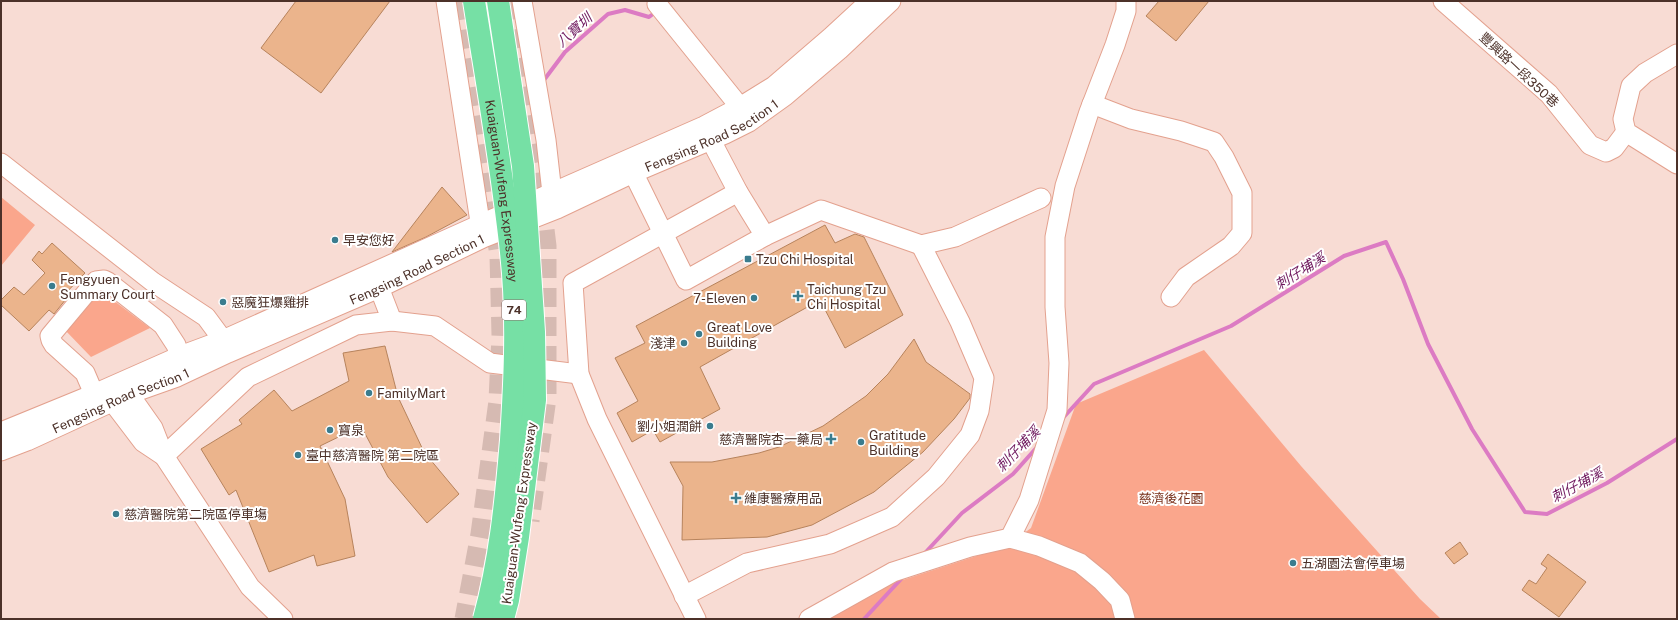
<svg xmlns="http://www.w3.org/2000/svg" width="1678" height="620" font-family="'Public Sans','Noto Sans TC',sans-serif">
<rect width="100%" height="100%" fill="#f8dcd4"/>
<path fill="#faa68c" d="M1 197 35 225 1 266Z
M101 291 150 328 91 357 65 330Z
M1204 350 1301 466 1420 599 1441 619H822L869 591 1007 546 1031 528 1076 404Z"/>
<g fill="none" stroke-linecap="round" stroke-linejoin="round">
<path stroke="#dc7bc3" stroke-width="4" d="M544 80 565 52 608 14 625 10 649 17 657 11
M1062 419 1094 384 1231 326 1344 256 1386 242 1403 279 1428 344 1472 429 1525 512 1547 514 1607 483 1677 439
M924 554 962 513 1013 474 1038 446
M864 619 903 577"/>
</g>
<path fill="#ebb48c" stroke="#b7835c" d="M296 1H390L321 93 261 48Z
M1159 1H1209L1176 41 1146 16Z
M442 187 467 215 426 237 392 252Z
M825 225 835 243 855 234 864 237 903 315 845 348 820 300 700 367 720 409 660 442 653 430 632 442 617 413 638 401 615 358 645 343 636 326Z
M52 243 85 273 63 296 66 299 54 314 49 310 29 331 1 305V300L14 287 24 295 45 273 32 260 39 251 42 254Z
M914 339 926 362 970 394V398L954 419 923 452 874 492 812 525 767 537 682 540 683 486 670 462H712L759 453 779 447 823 426 866 396 888 374Z
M385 346 398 397 424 452 459 494 427 523 388 477 361 426 320 446 345 499 355 556 317 566 314 555 269 572 236 490 229 495 201 449 242 424 239 420 274 390 292 411 349 381 343 353Z
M1460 542 1468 554 1454 564 1445 553Z
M1548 554 1586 582 1559 617 1522 590 1529 580 1536 584 1547 568 1541 564Z"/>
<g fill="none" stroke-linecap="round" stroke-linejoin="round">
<path stroke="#d6bab2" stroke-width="19" stroke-dasharray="19 10" stroke-linecap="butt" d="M459 1 499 255 501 335 498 401 480 534 464 619
M509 1 537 164 547 246V398L530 521"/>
<defs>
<g id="minor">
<path d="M446 1 482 235"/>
<path d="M522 1 546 140 552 193 555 204"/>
<path d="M658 1 657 4 740 107 746 117"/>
<path d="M1443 1 1549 94 1590 145 1606 152 1614 148 1626 132"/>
<path d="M1677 54 1645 73 1631 86 1623 119 1626 132 1677 164"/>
<path d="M1092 104 1131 119 1181 131 1214 142 1224 157 1242 193V233L1231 246 1186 277 1171 297"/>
<path d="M628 162 686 280 765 236 738 192 705 129"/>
<path d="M1 163 153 282 206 317 223 340 227 351"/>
<path d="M765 236 821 210 921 245 955 237 1041 198"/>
<path d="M392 321 435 326 490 363 579 374"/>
<path d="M122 384 153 428 164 456 250 587 283 619"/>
<path d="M105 392 143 442 164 456"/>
<path d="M94 394 85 373 54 345 51 340 50 336 96 281 104 280 108 282 163 325 176 345 180 356"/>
<path d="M1 432 94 394 180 356 223 340 481 224 704 126 740 107 774 86 831 37 870 1"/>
<path id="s1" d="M1 451 27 441 129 394 177 377 228 353 379 288 483 238 557 209 633 173 725 134 749 122 785 96 839 50 891 1"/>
<path d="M164 456 248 377 356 325 392 321 375 277"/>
<path d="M1010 538 1039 546 1080 563 1102 581 1120 600 1125 619"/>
<path d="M684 596 747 563 830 544 892 517 936 477 970 435 979 411 984 378 960 322 921 245"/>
<path d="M696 619 597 419 579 374 573 283 738 192"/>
<path d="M809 619 893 572 970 547 1010 538 1029 500 1057 410 1059 363 1055 307V237L1065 186 1089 112 1115 45 1126 11V1"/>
</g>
</defs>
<use href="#minor" stroke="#e3a18e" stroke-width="21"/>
<use href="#minor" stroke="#fff" stroke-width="19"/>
<defs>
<g id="highway-bridge">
<path id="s2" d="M474 1C487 84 502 168 511 252 518 314 515 378 511 440 506 500 500 561 484 619"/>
<path d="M498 1 523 166 534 332 535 400 518 537 508 600 503 619"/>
</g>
</defs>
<use href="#highway-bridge" stroke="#fff" stroke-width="24" stroke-linecap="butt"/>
<use href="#highway-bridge" stroke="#76e0a5" stroke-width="22"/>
</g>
<g fill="#3a7c8e" stroke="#fff" stroke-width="1.5">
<circle cx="335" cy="240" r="4"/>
<rect x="744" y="255" width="8" height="8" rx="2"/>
<circle cx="52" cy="286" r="4"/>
<path d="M796 290h4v4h4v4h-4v4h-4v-4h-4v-4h4z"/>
<circle cx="754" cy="298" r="4"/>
<circle cx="223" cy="302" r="4"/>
<circle cx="699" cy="334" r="4"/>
<circle cx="684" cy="343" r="4"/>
<circle cx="369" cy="393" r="4"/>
<circle cx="710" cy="426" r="4"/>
<circle cx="330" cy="430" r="4"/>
<path d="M829 433h4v4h4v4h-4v4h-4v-4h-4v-4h4z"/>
<circle cx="861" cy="442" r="4"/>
<circle cx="298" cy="455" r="4"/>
<path d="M734 492h4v4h4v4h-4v4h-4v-4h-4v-4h4z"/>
<circle cx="116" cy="514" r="4"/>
<circle cx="1293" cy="563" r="4"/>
</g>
<g text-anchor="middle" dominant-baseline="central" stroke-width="4" stroke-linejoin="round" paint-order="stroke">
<rect fill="#fff" stroke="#826f69" stroke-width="1" x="502" y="300" width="24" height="20" rx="3"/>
<g font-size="12" font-weight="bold" fill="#4c3129">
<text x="514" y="310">74</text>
</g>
<g font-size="13" fill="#4c3129" stroke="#fff">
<text transform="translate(1519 70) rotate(43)">豐興路一段350巷</text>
<text stroke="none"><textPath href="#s1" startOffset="778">Fengsing Road Section 1</textPath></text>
<text stroke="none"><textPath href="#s2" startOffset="192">Kuaiguan-Wufeng Expressway</textPath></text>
<text stroke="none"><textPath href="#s1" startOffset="454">Fengsing Road Section 1</textPath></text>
<text stroke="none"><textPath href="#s1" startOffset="130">Fengsing Road Section 1</textPath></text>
<text transform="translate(519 513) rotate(-82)">Kuaiguan-Wufeng Expressway</text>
</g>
<g font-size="13" fill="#4c3129" stroke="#fff" text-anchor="start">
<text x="343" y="240">早安您好</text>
<text x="756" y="259">Tzu Chi Hospital</text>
<text x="60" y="279">Fengyuen<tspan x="60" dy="15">Summary Court</tspan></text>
<text x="807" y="289">Taichung Tzu<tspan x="807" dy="15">Chi Hospital</tspan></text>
<text x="746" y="298" text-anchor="end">7-Eleven</text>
<text x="231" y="302">惡魔狂爆雞排</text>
<text x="707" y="327">Great Love<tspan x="707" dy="15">Building</tspan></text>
<text x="676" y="343" text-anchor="end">淺津</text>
<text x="377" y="393">FamilyMart</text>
<text x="702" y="426" text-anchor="end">劉小姐潤餅</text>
<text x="338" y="430">寶泉</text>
<text x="869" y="435">Gratitude<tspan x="869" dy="15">Building</tspan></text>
<text x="823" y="439" text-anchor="end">慈濟醫院杏一藥局</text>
<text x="306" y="455">臺中慈濟醫院 第二院區</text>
<text x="744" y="498">維康醫療用品</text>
<text x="124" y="514">慈濟醫院第二院區停車塲</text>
<text x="1301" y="563">五湖園法會停車場</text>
</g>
<g font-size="13" fill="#782f19" stroke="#fff">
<text x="1171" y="498">慈濟後花園</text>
</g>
<g font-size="14" font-style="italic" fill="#6f195e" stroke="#fff">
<text transform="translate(574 30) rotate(-42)">八寶圳</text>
<text transform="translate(1300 271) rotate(-32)">刺仔埔溪</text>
<text transform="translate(1018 449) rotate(-46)">刺仔埔溪</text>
<text transform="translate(1577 485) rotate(-28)">刺仔埔溪</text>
</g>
</g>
<rect width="1678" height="620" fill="none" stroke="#4c3129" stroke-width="4"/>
</svg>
